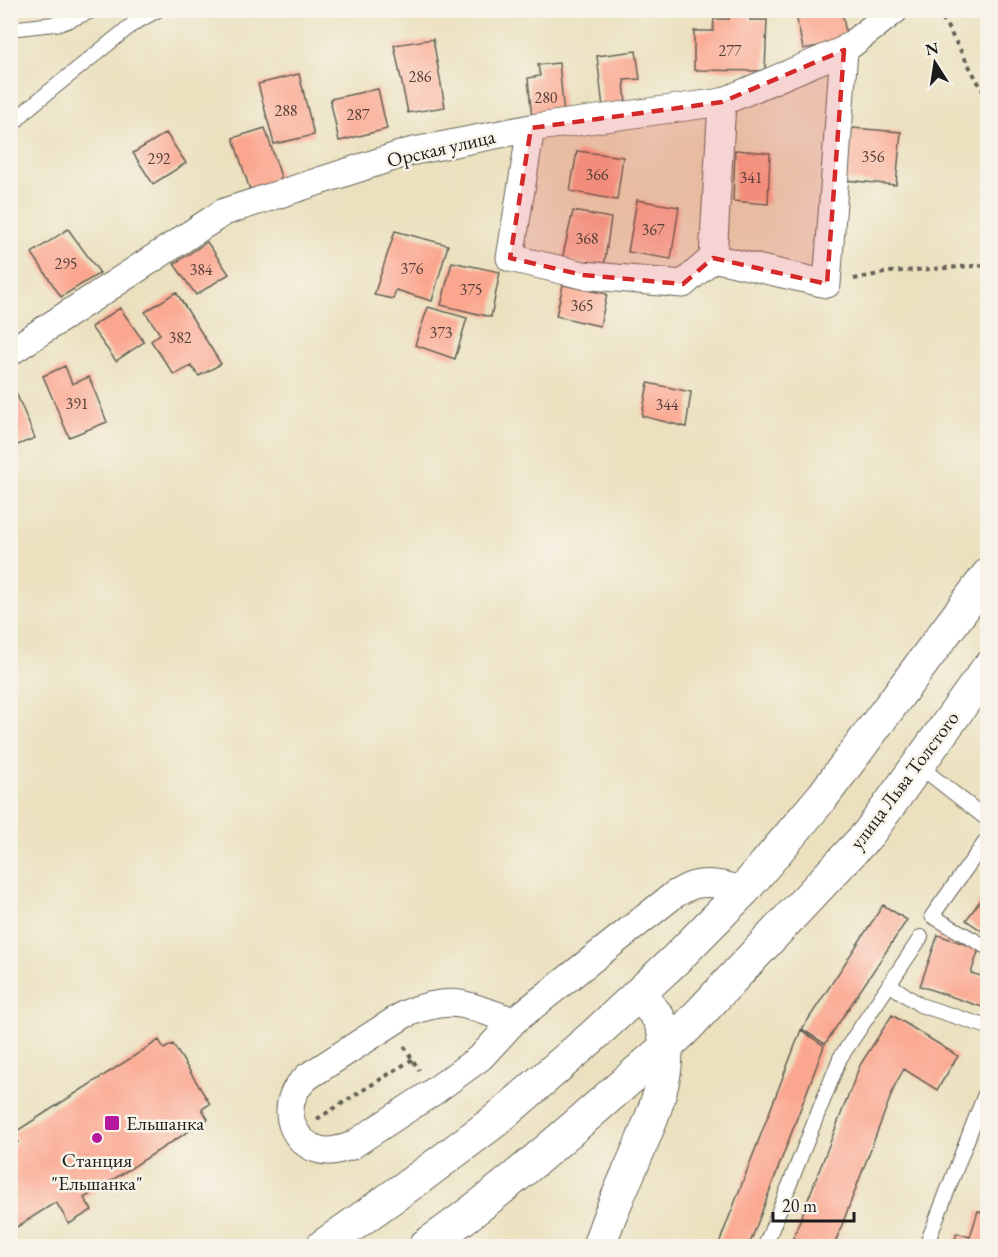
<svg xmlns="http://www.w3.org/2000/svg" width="998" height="1257" font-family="'EB Garamond',serif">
<rect width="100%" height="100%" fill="#f7f3e8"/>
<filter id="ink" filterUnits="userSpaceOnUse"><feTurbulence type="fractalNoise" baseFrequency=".0167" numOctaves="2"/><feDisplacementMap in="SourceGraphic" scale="12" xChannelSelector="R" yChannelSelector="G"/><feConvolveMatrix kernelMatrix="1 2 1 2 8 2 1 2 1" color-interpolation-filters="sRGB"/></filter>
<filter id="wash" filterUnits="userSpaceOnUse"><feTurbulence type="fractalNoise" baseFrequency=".008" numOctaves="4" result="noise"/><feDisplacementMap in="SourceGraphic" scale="24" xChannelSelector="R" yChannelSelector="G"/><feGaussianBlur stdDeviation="1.35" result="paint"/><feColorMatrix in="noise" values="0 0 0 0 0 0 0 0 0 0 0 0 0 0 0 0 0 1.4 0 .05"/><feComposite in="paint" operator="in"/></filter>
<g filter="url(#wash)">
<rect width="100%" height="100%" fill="#ebe1bf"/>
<g id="blocks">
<path fill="#fba790" d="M729 10H749L750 20H767L765 71 694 70V31H713L714 19H729Z
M795 10H842L847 41 803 49Z
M433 39 445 107 408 113 394 45Z
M636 51 640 79 624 80 626 105 603 108 597 56Z
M559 63 564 115 532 119 528 78 540 76 538 65Z
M299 74 314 135 274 144 258 84Z
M378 89 387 129 339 141 330 99Z
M265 128 282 180 250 190 233 138Z
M852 128 901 132 896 185 845 180Z
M166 133 186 163 153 184 133 153Z
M735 150 770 153 768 204 733 201Z
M577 151 623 157 617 200 570 191Z
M637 200 679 207 671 259 628 252Z
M573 211 611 218 604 267 562 259Z
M68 229 100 273 61 297 32 253Z
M395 231 448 245 432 301 396 290 393 299 374 295Z
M207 242 229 274 196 295 174 264Z
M452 262 500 272 491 317 441 305Z
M563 285 607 294 600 326 556 316Z
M176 292 221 364 199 376 191 366 174 375 151 341 160 334 145 312Z
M428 307 467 318 455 359 415 345Z
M120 308 144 342 116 361 91 327Z
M65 366 72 384 89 377 107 422 69 437 43 376Z
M10 378 35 438 10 448Z
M648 383 691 392 686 427 642 416Z
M988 890V935L966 920Z
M883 905 907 920 825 1044 802 1029Z
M938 935 979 949 971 973 988 978V1009L920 986Z
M892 1015 958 1056 937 1090 904 1069 895 1085 834 1246H790L860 1065Z
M801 1030 824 1046 749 1246H718Z
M159 1040 164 1049 173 1044 210 1104 202 1109 208 1119 84 1198 92 1210 69 1224 56 1202 12 1230 10 1228V1147L18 1142 12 1134Z
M978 1211 988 1214V1246H953L957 1233 970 1237Z"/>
</g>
</g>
<g filter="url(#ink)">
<use href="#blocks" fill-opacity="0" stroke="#646155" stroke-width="1.5"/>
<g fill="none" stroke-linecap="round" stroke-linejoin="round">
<defs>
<path id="service" d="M10 29 62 23 94 10
M10 127 30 107 133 24 158 10
M918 765 988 820
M988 838 932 916 988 948
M889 984 920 1005 988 1027
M765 1246 840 1058 921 937
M926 1246 985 1094 988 1095"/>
<path id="minor" d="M531 128 510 258 583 275 683 284 713 258 827 284 844 50
M713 258 722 102
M10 352 224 212 409 152 531 128 722 102 844 50 895 10
M514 1021C497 1016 477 1007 460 1004 441 1001 422 1007 405 1014L307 1077C303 1081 298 1086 295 1091 283 1114 293 1143 320 1150 331 1153 341 1149 351 1146L433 1092 481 1057 514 1021 675 894C681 891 687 887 694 885 710 881 727 885 743 891"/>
<path id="tertiary" d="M599 1246C604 1231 610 1214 617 1199 636 1152 684 1068 659 1019 654 1010 644 1002 637 995"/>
<path id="primary" d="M323 1246 419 1178 495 1121 591 1038 676 959 743 891 823 796 988 575
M425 1246C510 1187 587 1115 666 1047L686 1028 869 833 988 668"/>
</defs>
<use href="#service" stroke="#646155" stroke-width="16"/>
<use href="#minor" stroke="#646155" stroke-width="29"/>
<use href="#tertiary" stroke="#646155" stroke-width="35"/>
<use href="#primary" stroke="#646155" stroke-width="35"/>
<path stroke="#646155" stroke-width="4" stroke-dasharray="4.5 4.5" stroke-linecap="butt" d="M938 10 988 100
M854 279 889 272 988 265
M404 1046 419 1070
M317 1119 413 1059"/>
<use href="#service" stroke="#fff" stroke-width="14"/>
<use href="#minor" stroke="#fff" stroke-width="27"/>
<use href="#tertiary" stroke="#fff" stroke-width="33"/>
<use href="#primary" stroke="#fff" stroke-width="33"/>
</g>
</g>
<path fill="#d62828" fill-opacity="0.2" stroke="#d62828" stroke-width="4.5" stroke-dasharray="12 8" stroke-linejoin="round" d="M844 50 827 284 713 258 683 284 583 275 510 258 531 128 722 102Z"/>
<g fill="#b5179e" stroke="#f7f3e8" stroke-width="2">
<rect x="104" y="1115" width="16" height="16" rx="3"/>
<circle cx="97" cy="1138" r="6"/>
</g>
<g text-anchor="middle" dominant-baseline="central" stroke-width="5" stroke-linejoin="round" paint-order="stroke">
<g font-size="16" fill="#543f39">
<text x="730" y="50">277</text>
<text x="420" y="76">286</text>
<text x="546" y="97">280</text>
<text x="286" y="110">288</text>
<text x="358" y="114">287</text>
<text x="873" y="156">356</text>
<text x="159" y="158">292</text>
<text x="597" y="174">366</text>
<text x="751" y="177">341</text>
<text x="653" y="229">367</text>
<text x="587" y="238">368</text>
<text x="66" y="263">295</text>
<text x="412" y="268">376</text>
<text x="201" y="269">384</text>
<text x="471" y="289">375</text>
<text x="582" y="305">365</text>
<text x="441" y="332">373</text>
<text x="180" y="337">382</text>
<text x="77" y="403">391</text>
<text x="667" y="404">344</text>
</g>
<g font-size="20" fill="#1c1c1c" stroke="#f7f3e8">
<text transform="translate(441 148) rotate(-13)">Орская улица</text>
<text transform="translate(904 780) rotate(-53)">улица Льва Толстого</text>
</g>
<g font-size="20" fill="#1c1c1c" stroke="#f7f3e8" text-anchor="start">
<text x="126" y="1123">Ельшанка</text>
<text x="97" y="1160" text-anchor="middle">Станция<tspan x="97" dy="23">"Ельшанка"</tspan></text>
</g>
</g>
<rect width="998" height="1257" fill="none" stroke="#f7f3e8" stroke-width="36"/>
<g transform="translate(935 63) rotate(348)" stroke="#f7f3e8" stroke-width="4.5" paint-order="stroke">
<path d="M0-4.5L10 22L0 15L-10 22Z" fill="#1c1c1c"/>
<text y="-9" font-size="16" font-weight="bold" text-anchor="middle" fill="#1c1c1c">N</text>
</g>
<path d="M773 1212v9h81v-9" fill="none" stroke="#1c1c1c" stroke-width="3"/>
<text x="782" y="1212" font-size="18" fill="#1c1c1c" stroke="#f7f3e8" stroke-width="4.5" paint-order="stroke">20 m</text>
</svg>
